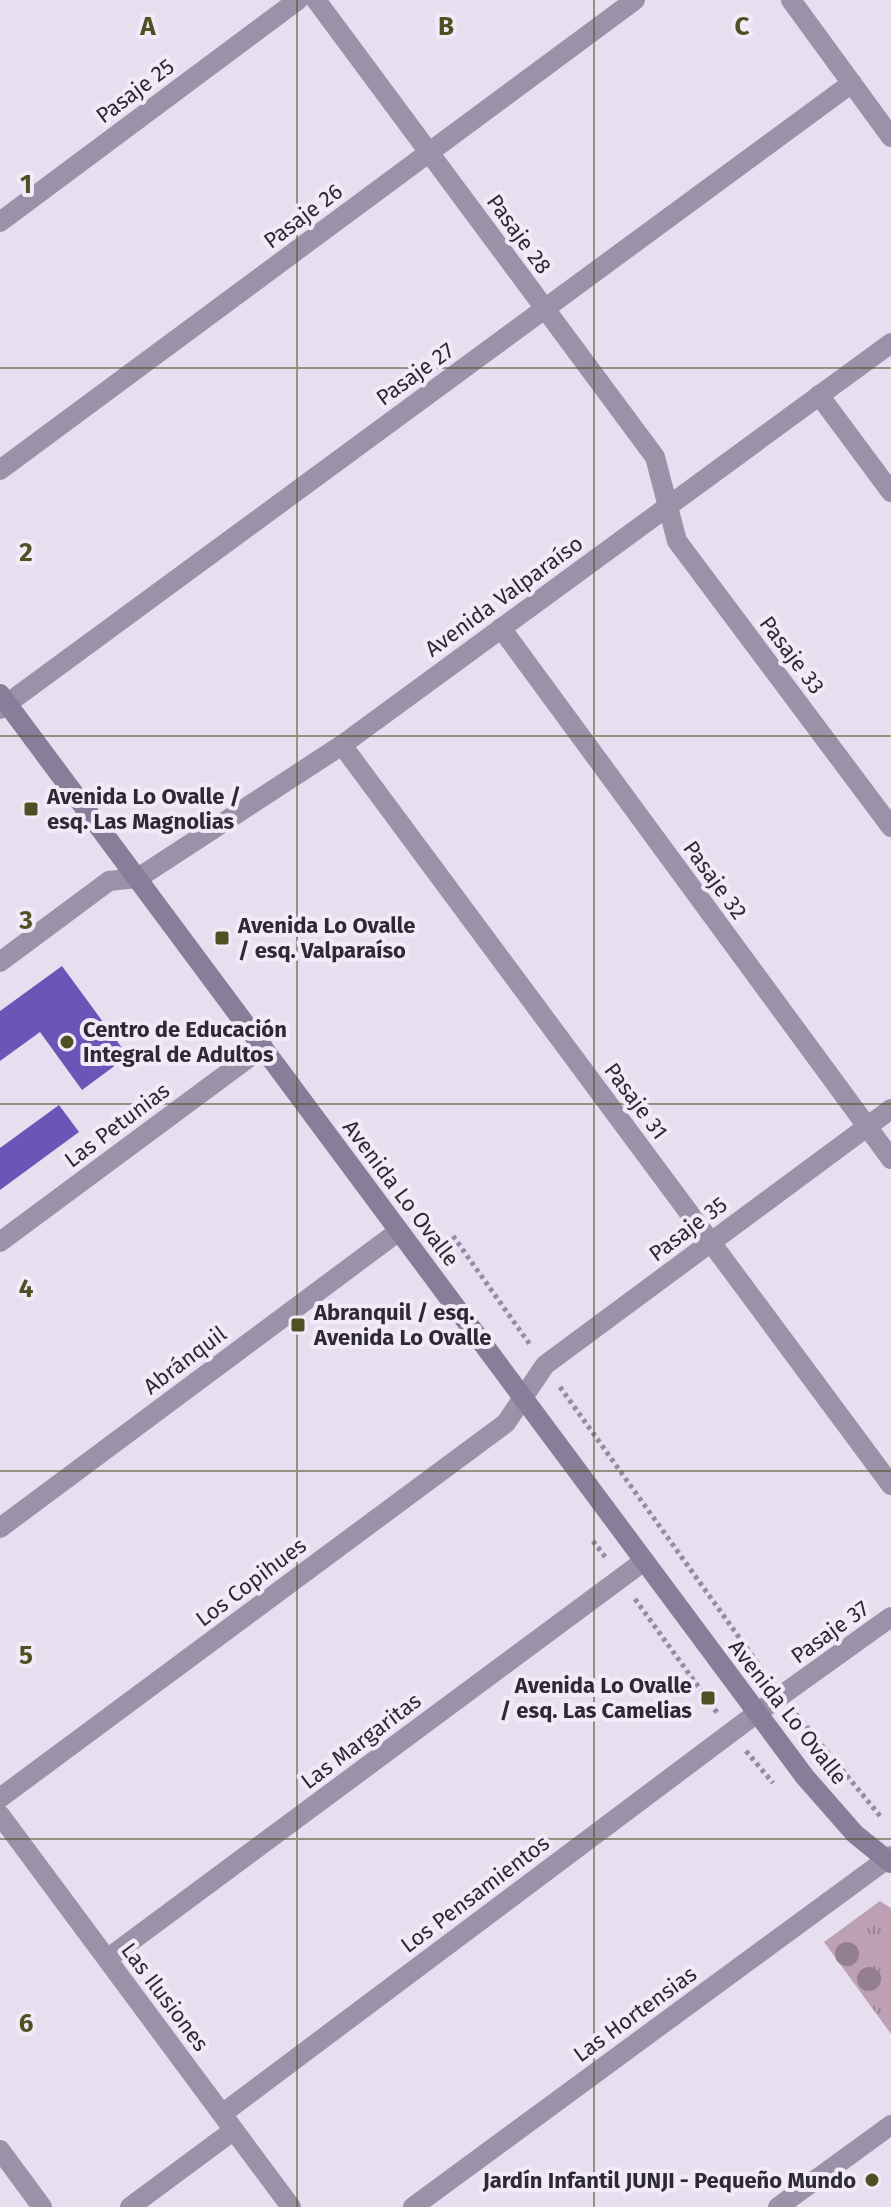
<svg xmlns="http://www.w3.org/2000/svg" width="891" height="2207" font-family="'Fira Sans',sans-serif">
<defs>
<pattern id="grass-tufts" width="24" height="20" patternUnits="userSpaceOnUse" patternTransform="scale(2)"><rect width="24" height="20" fill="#bda0b4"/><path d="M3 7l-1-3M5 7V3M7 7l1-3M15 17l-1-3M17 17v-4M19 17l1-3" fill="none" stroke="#9a8393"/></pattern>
</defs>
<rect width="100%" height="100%" fill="#e7dfef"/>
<path fill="url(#grass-tufts)" d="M880 1901 891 1908V2034L824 1942Z"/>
<path fill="#6b56b7" d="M62 966 128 1056 82 1090 40 1032 0 1061V1011Z
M59 1105 79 1132 0 1190V1148Z"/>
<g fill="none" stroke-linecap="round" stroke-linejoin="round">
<path stroke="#968ba6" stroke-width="5" stroke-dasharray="4 4" stroke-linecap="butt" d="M453 1236 531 1346
M560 1387 766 1675
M593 1541 606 1558
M635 1599 718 1714
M796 1714 881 1817
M746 1751 773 1783"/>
<path stroke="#9b92a9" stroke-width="20" d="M316 0 655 457 677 541 891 827
M791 0 891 137
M0 222 298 0
M819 395 891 492
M0 470 635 0
M501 628 891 1159
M0 709 852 83
M342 745 891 1485
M0 962 109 881 138 878
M0 1242 263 1047
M0 1528 399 1231
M0 1798 506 1423 545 1365 891 1109
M0 1815 291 2207
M107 1959 644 1561
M222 2114 757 1713 891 1617
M0 2150 42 2207
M130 2207 234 2130
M413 2207 891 1856
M778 2207 891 2125"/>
<path stroke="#9b92a9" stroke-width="20" d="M138 878 342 745 891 343"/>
<path stroke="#877e9a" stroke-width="20" d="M0 694 805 1777 855 1834 891 1863"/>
</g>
<g fill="#947f92">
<circle cx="847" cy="1954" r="12"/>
<circle cx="869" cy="1979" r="12"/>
</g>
<path fill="none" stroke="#4f5125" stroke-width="2" stroke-opacity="0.55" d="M297 0V2207M594 0V2207M0 368H891M0 736H891M0 1104H891M0 1471H891M0 1839H891"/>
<g fill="#4f5125" stroke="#f1ebf8" stroke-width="3">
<rect x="23" y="801" width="16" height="16" rx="4"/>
<rect x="214" y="930" width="16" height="16" rx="4"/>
<circle cx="67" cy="1042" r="8"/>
<rect x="290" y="1317" width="16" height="16" rx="4"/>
<rect x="700" y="1690" width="16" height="16" rx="4"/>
<circle cx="872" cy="2180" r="8"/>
</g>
<g text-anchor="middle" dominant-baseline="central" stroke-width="8" stroke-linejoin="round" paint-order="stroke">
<g font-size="22" fill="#2d2a35" stroke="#f1ebf8">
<text transform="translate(135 91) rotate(-37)">Pasaje 25</text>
<text transform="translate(303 216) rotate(-37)">Pasaje 26</text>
<text transform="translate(519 234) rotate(54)">Pasaje 28</text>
<text transform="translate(415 374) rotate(-36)">Pasaje 27</text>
<text transform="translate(504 596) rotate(-36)">Avenida Valparaíso</text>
<text transform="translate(792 655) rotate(53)">Pasaje 33</text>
<text transform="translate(715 880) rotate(54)">Pasaje 32</text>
<text transform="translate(636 1101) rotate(53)">Pasaje 31</text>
<text transform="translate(117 1125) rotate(-37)">Las Petunias</text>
<text transform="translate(401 1193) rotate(53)">Avenida Lo Ovalle</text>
<text transform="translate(688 1229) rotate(-37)">Pasaje 35</text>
<text transform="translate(185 1360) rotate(-37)">Abránquil</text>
<text transform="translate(251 1582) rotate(-37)">Los Copihues</text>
<text transform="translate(830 1632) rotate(-36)">Pasaje 37</text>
<text transform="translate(788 1712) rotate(52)">Avenida Lo Ovalle</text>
<text transform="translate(361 1741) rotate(-37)">Las Margaritas</text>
<text transform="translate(475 1894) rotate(-37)">Los Pensamientos</text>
<text transform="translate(165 1997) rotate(53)">Las Ilusiones</text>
<text transform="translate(635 2014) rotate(-36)">Las Hortensias</text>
</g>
<g font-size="22" font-weight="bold" fill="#2d2a35" stroke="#f1ebf8" text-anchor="start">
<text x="47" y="796">Avenida Lo Ovalle /<tspan x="47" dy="25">esq. Las Magnolias</tspan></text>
<text x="238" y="925">Avenida Lo Ovalle<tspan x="238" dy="25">/ esq. Valparaíso</tspan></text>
<text x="83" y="1029">Centro de Educación<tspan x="83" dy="25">Integral de Adultos</tspan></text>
<text x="314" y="1312">Abranquil / esq.<tspan x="314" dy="25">Avenida Lo Ovalle</tspan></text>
<text x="692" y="1685" text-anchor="end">Avenida Lo Ovalle<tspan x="692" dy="25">/ esq. Las Camelias</tspan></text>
<text x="856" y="2180" text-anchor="end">Jardín Infantil JUNJI - Pequeño Mundo</text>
</g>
</g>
<g font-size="26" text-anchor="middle" font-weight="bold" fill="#4f5125" stroke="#f1ebf8" stroke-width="8" stroke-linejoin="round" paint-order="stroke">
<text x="148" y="35">A</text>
<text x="446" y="35">B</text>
<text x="742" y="35">C</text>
<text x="26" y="193">1</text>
<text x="26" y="561">2</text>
<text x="26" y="929">3</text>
<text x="26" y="1297">4</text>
<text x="26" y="1664">5</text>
<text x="26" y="2032">6</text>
</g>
</svg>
